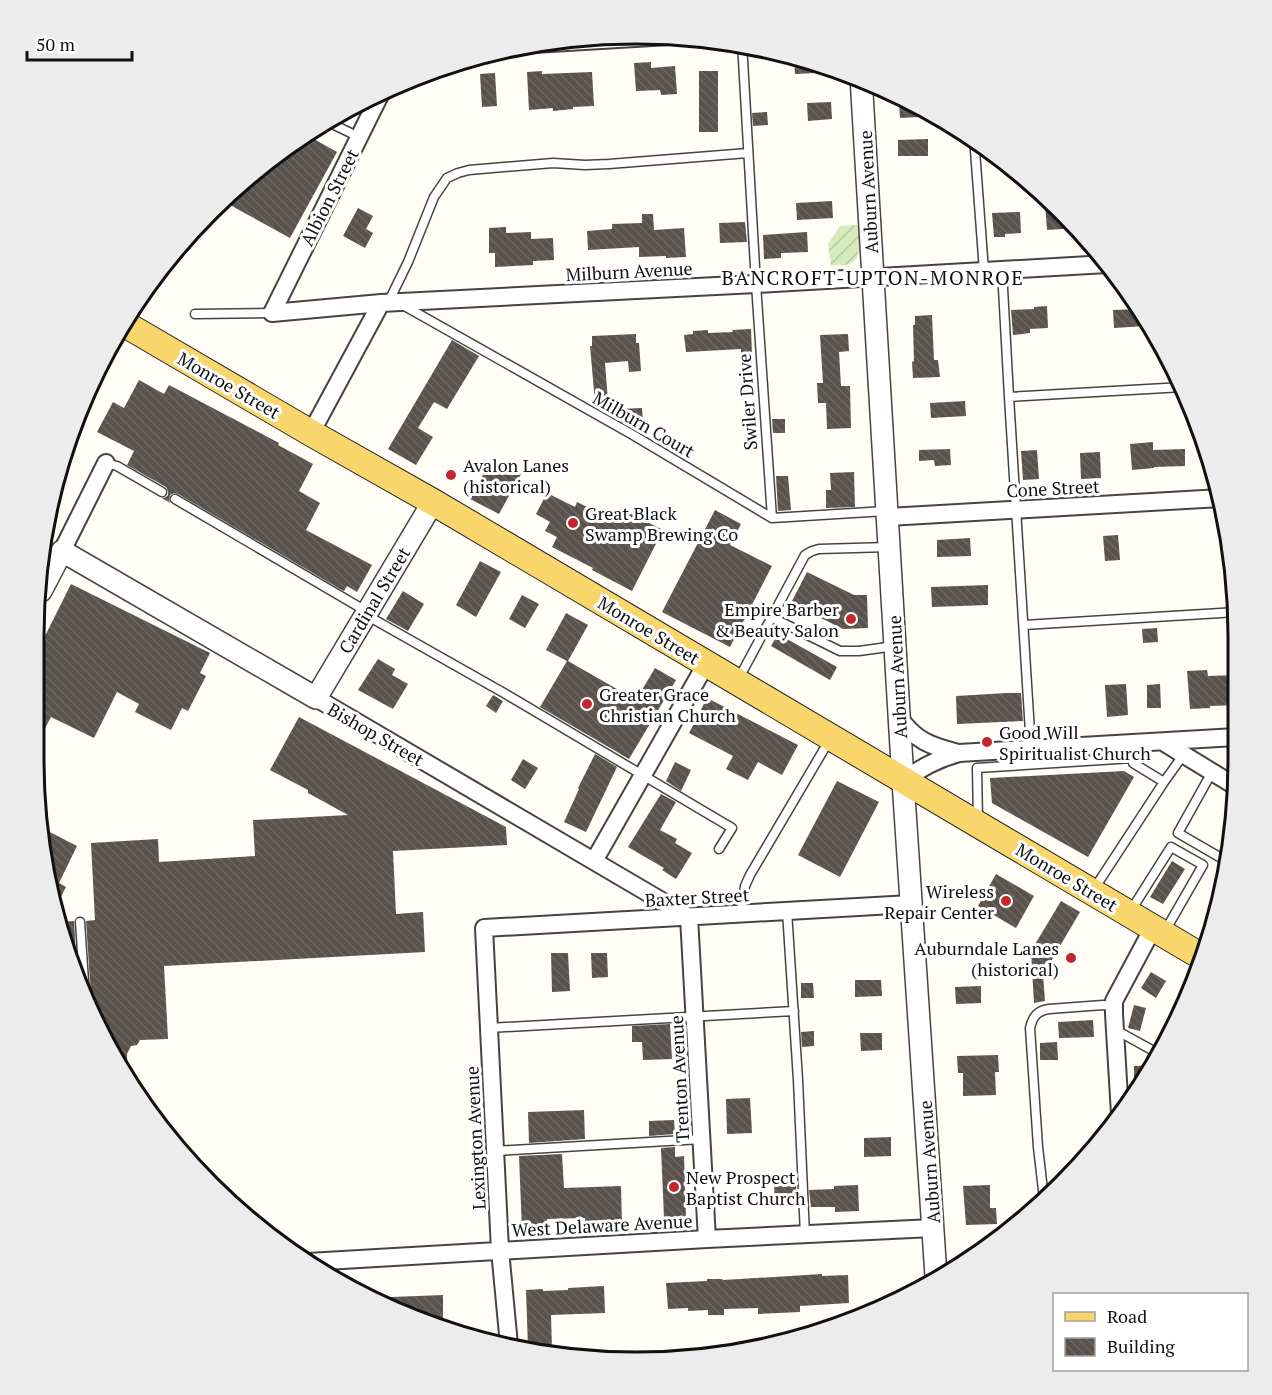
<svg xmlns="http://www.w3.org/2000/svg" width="1272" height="1395" font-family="'PT Serif',serif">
<defs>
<pattern id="garden-furrows" width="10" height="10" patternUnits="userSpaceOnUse" patternTransform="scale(1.5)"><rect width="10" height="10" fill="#d5ebbd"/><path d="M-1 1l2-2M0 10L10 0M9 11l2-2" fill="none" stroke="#b6c8a1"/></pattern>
<pattern id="building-back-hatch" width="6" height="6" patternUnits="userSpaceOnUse" patternTransform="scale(1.5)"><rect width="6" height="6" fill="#5a524d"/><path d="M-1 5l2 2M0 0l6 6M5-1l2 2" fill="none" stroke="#6d6662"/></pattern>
</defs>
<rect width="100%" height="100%" fill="#fffdf5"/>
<path fill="url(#garden-furrows)" d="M858 225C859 239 864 261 846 265 841 265 835 265 831 265L828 244 840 226Z"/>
<path fill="url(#building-back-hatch)" d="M794 57 839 71V72L795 74Z
M651 62V68L675 66 677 94 661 95 660 90 636 91 634 63Z
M542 71V74L592 72 594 106 573 107V109L553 111V108L529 110 527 72Z
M699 71H718V132H699Z
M495 73 497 106 482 107 480 74Z
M831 102 832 119 808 121 807 103Z
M899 102H910L937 116 900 118Z
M767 112 768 125 753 126 752 113Z
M319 125 312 138 337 152 290 238 221 200 301 135Z
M928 139V156H898V140Z
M832 201 833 218 797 220 796 203Z
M1045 203H1054L1062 209 1077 228 1047 230Z
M358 208 373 216 366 229 373 233 365 248 343 236Z
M1020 212 1021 233 1005 234V237H994L992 213Z
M642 214H653L654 230 684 228 686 257 666 258V256L639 257V247L588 250 587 231 612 229V224L642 223Z
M745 222 747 242 720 243 719 223Z
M506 227V233L531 232V239L553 238 554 260 533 261V265L495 267V253H489V228Z
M807 232 808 252 781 253V258L764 259 763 235Z
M1047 306 1048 328 1030 329V333L1013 335 1011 310 1034 309V307Z
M1142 309 1146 317V326L1114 328 1113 310Z
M932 315 934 360H938L940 377 913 378 912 362 914 361 913 325H915V316Z
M751 329 752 355 741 356V349L686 352 684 335 693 334V331L708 330V333L733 332 732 330Z
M636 334V343H639L641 371 629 372 628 361 605 363 608 401 595 402 590 346H592V336Z
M848 334 849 351 839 352 841 386H850L851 428 827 429 826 403H818L817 383H823L820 335Z
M452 340 479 356 447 409 434 402 418 428 433 437 416 465 388 449Z
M139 380 164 394 169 385 279 443 278 445 313 464 299 491 320 503 306 530 372 565 357 592 347 586 344 591 340 589 178 494 174 493 170 495 169 500 170 503 162 498 166 497 168 495V491L166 487 127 465 134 451 97 432 113 402 124 408Z
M965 401 966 416 931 418 930 403Z
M642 408 643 422 624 423 620 420 619 409Z
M772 419H785V433H773Z
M1153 442V450L1185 449V466L1154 467V468L1132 470 1130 444Z
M950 449 951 465 935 466 934 460 919 461V450Z
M1037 450 1039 479 1023 480 1021 451Z
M1100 452 1101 478 1081 479 1080 453Z
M492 458 521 474 499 514 470 499Z
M854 472 855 507 826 508V490H831L830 473Z
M776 476H788L791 510 778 511Z
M547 493 575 507 577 502 617 522 624 510 663 530 632 591 592 570 593 568 552 547 557 537 545 531 550 522 536 514Z
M715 510 741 524 730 545 772 566 730 647 662 612Z
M1118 535 1120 560 1105 561 1103 536Z
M970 538 971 556 937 557V540Z
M480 561 501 572 476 617 456 605Z
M807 572 854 595H867L868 628 843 629 791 603Z
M71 584 210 653 200 673 206 676 188 711 182 708 171 730 135 712 139 704 117 692 94 738 51 717 43 732 35 728 38 650Z
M988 585V605L932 607 931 587Z
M403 591 424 604 408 631 386 619Z
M522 595 539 604 525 628 509 619Z
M566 613 588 625 568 661 636 700 655 668 676 680 629 759 540 707 567 661 546 650Z
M1157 628 1158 642 1143 643 1142 629Z
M778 634 837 667 830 680 771 646Z
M378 659 395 669 392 675 408 684 393 709 358 690Z
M1207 670 1208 676 1238 675 1237 705 1210 706V708L1190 709 1187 671Z
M1126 684 1128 715 1107 717 1105 685Z
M1160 684 1161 708H1147V685Z
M1007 693H1021L1023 721 957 724 956 696Z
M493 695 503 701 496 713 486 706Z
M707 698 798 745 782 775 758 762 748 780 726 769 733 756 689 733Z
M299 717 506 827 507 845 393 851 396 914 423 912 425 952 164 966 168 1039 140 1040 137 1045 131 1046 127 1054 128 1078 101 1036V1026L96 1027 95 1025 87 1002 90 999 91 996 86 921 95 920 91 843 158 839 159 862 255 856 253 820 348 815 308 793V790L270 770Z
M595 754 617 767 586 832 564 822 579 789 578 788Z
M523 759 538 768 525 789 511 780Z
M675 762 691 770 681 791 666 781Z
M1124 771 1134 777 1088 857 992 803 990 778Z
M837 781 879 802 840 877 798 855Z
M661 794 676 802 660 830 677 839 675 843 692 853 676 879 662 870 664 868 628 847Z
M40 827 77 846 59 883 66 887 55 908 45 877Z
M1172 861 1185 869 1163 904 1150 897Z
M996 874 1034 896 1016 928 978 906Z
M1061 901 1080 912 1043 975 1045 1001 1034 1003 1031 951Z
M74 921V922L77 972 60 922Z
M551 953H568L570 991 552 992Z
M591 953H607L608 977 592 978Z
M1151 972 1166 981 1156 998 1141 988Z
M855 980H881L882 996 855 997Z
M801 983H813L814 998H801Z
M981 986V1003L956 1004 955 987Z
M1134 1005 1146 1008 1140 1031 1128 1028Z
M1093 1020 1094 1037 1059 1038 1058 1022Z
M670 1024 672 1059 643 1060 642 1042H632V1026Z
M814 1031V1046L802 1047 801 1032Z
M860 1033H882V1050L861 1051Z
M1057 1042 1058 1060H1040V1043Z
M998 1055 999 1072H995L996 1095 963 1096V1073H958L957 1056Z
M1155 1065 1145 1079 1134 1080V1066Z
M750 1098 752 1133 727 1134 726 1099Z
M584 1110 585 1139 529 1143 528 1112Z
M674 1120 675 1134 649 1136V1121Z
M891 1137V1156L864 1157V1138Z
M675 1147V1157L684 1156 686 1217 664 1218 661 1148Z
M562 1154 564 1188 621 1186 622 1225 585 1226V1218L547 1219 548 1229 522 1230 519 1156Z
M796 1184 797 1204H775L774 1185Z
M858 1185 859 1211 835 1212V1207H811L809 1190 834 1189V1186Z
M990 1185V1208H996L997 1224 966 1225 963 1186Z
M822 1274V1276L848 1275 849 1303 800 1306V1312L758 1314V1308L724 1309V1315H708V1310L688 1311V1308L668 1309 666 1283 707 1281V1279H722L723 1280Z
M604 1286 605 1313 551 1315 552 1351 528 1348 526 1290 543 1289V1291L568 1290V1288Z
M443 1295V1322H429L367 1298Z"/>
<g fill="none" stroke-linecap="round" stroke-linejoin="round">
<defs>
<path id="service" d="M742 43 756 284 772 518
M326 121 359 137
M974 137 984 271
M1002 270 1009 397
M388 303 408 262 434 197 447 178 458 173 469 170 553 163 585 165 609 164 748 153
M401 304 633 435 772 518 886 511
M195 314 272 313
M106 463 117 466 162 492
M175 499 366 611
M366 615 504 693 732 828 719 849
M771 617 840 651H859L895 646
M1024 625 1237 612
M738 680 805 555 812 551 819 549 889 547
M1133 754V763L1164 782
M1032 764 1009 397 1183 387
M1212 772 1178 833 1228 862
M978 821 977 768 1133 758
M1094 889 1164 782 1184 754
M787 911 798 1080 805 1235
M1130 912 1171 847 1203 865 1165 931
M741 914 745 886 750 875 830 739
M80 922 85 996
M489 1028 794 1011
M1114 1029 1161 1055
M495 1151 702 1139
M1044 1199 1038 1147 1030 1028C1033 1016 1037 1011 1049 1009L1103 1005 1114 1006"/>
<path id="minor" d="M517 45 669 36
M382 91 272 313 381 303 756 284 1107 264
M311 433 381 303
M888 517 1221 498
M62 551 106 463
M316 698 689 917 707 1239
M899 717C915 741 931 746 958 753
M1163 742 1235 786
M903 781C921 767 937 759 959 753L1236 737
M594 861 706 664
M1120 1114 1114 1014V1001L1153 928
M308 1262 707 1239 933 1228
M509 1345 500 1250 484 928 911 904"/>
<path id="tertiary" d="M861 77 903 781 936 1276
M41 591 62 551 316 698 433 502"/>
<path id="primary" d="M123 323 311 433 433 502 1204 958"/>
</defs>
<use href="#service" stroke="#444" stroke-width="11"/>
<use href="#minor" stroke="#444" stroke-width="20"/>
<use href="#tertiary" stroke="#444" stroke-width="24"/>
<use href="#primary" stroke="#222" stroke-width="28"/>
<use href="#service" stroke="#fff" stroke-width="8"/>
<use href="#minor" stroke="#fff" stroke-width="16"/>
<use href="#tertiary" stroke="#fff" stroke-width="21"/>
<use href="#primary" stroke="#f9d66b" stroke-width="26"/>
</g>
<g fill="#c4262e" stroke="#fff" stroke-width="2">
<circle cx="451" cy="475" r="6"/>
<circle cx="573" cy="523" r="6"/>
<circle cx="851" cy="619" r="6"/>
<circle cx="587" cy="704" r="6"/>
<circle cx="987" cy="742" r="6"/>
<circle cx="1006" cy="901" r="6"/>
<circle cx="1071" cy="958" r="6"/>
<circle cx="674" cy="1187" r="6"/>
</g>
<g text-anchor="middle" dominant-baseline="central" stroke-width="6" stroke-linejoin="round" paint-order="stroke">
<g font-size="18" fill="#111" stroke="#fff">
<text transform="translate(868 192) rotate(-93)">Auburn Avenue</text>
<text transform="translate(329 197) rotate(-63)">Albion Street</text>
<text transform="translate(629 271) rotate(-3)">Milburn Avenue</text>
<text transform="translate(229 385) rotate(30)">Monroe Street</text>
<text transform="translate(747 402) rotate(-94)">Swiler Drive</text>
<text transform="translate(644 424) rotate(30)">Milburn Court</text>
<text transform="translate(1053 488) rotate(-3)">Cone Street</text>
<text transform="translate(374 600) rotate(-59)">Cardinal Street</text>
<text transform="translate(649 630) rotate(31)">Monroe Street</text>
<text transform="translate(897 677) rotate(-93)">Auburn Avenue</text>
<text transform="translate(376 734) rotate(30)">Bishop Street</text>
<text transform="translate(1067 877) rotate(31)">Monroe Street</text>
<text transform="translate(697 897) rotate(-3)">Baxter Street</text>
<text transform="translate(679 1079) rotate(-93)">Trenton Avenue</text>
<text transform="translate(475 1138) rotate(-93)">Lexington Avenue</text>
<text transform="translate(929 1162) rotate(-94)">Auburn Avenue</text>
<text transform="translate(602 1225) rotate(-3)">West Delaware Avenue</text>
</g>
<g font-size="18" fill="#111" stroke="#fff" text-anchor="start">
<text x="463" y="465">Avalon Lanes<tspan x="463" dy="21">(historical)</tspan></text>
<text x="585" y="513">Great Black<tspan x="585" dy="21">Swamp Brewing Co</tspan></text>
<text x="839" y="609" text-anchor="end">Empire Barber<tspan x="839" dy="21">&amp; Beauty Salon</tspan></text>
<text x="599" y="694">Greater Grace<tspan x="599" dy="21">Christian Church</tspan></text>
<text x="999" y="732">Good Will<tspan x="999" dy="21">Spiritualist Church</tspan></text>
<text x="994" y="891" text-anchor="end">Wireless<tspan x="994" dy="21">Repair Center</tspan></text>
<text x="1059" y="948" text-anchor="end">Auburndale Lanes<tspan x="1059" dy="21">(historical)</tspan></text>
<text x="686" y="1177">New Prospect<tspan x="686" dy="21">Baptist Church</tspan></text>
</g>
<g font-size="20" letter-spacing="1.5" fill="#111" stroke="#fff">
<text x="873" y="277">BANCROFT-UPTON-MONROE</text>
</g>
</g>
<path d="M0 0H1272V1395H0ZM636 44H636A592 592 0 0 1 1228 636V760A592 592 0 0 1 636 1352H636A592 592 0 0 1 44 760V636A592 592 0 0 1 636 44Z" fill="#ececec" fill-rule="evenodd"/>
<path fill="none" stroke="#111" stroke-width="3" d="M636 44H636A592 592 0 0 1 1228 636V760A592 592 0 0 1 636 1352H636A592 592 0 0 1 44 760V636A592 592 0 0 1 636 44Z"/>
<rect x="1053" y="1293" width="195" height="78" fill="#ffffff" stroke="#a0a0a0" stroke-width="1.5"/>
<rect x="1065" y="1312" width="30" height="9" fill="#f9d66b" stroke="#a0a0a0" stroke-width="1.5"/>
<text x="1107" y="1323" font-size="18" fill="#111111">Road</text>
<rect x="1065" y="1338" width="30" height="18" fill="url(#building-back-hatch)" stroke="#a0a0a0" stroke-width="1.5"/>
<text x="1107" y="1353" font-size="18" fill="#111111">Building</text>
<path d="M27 51v9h105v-9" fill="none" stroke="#111111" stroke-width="3"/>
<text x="36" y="51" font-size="18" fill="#111111" stroke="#ffffff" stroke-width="4.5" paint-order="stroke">50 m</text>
</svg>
